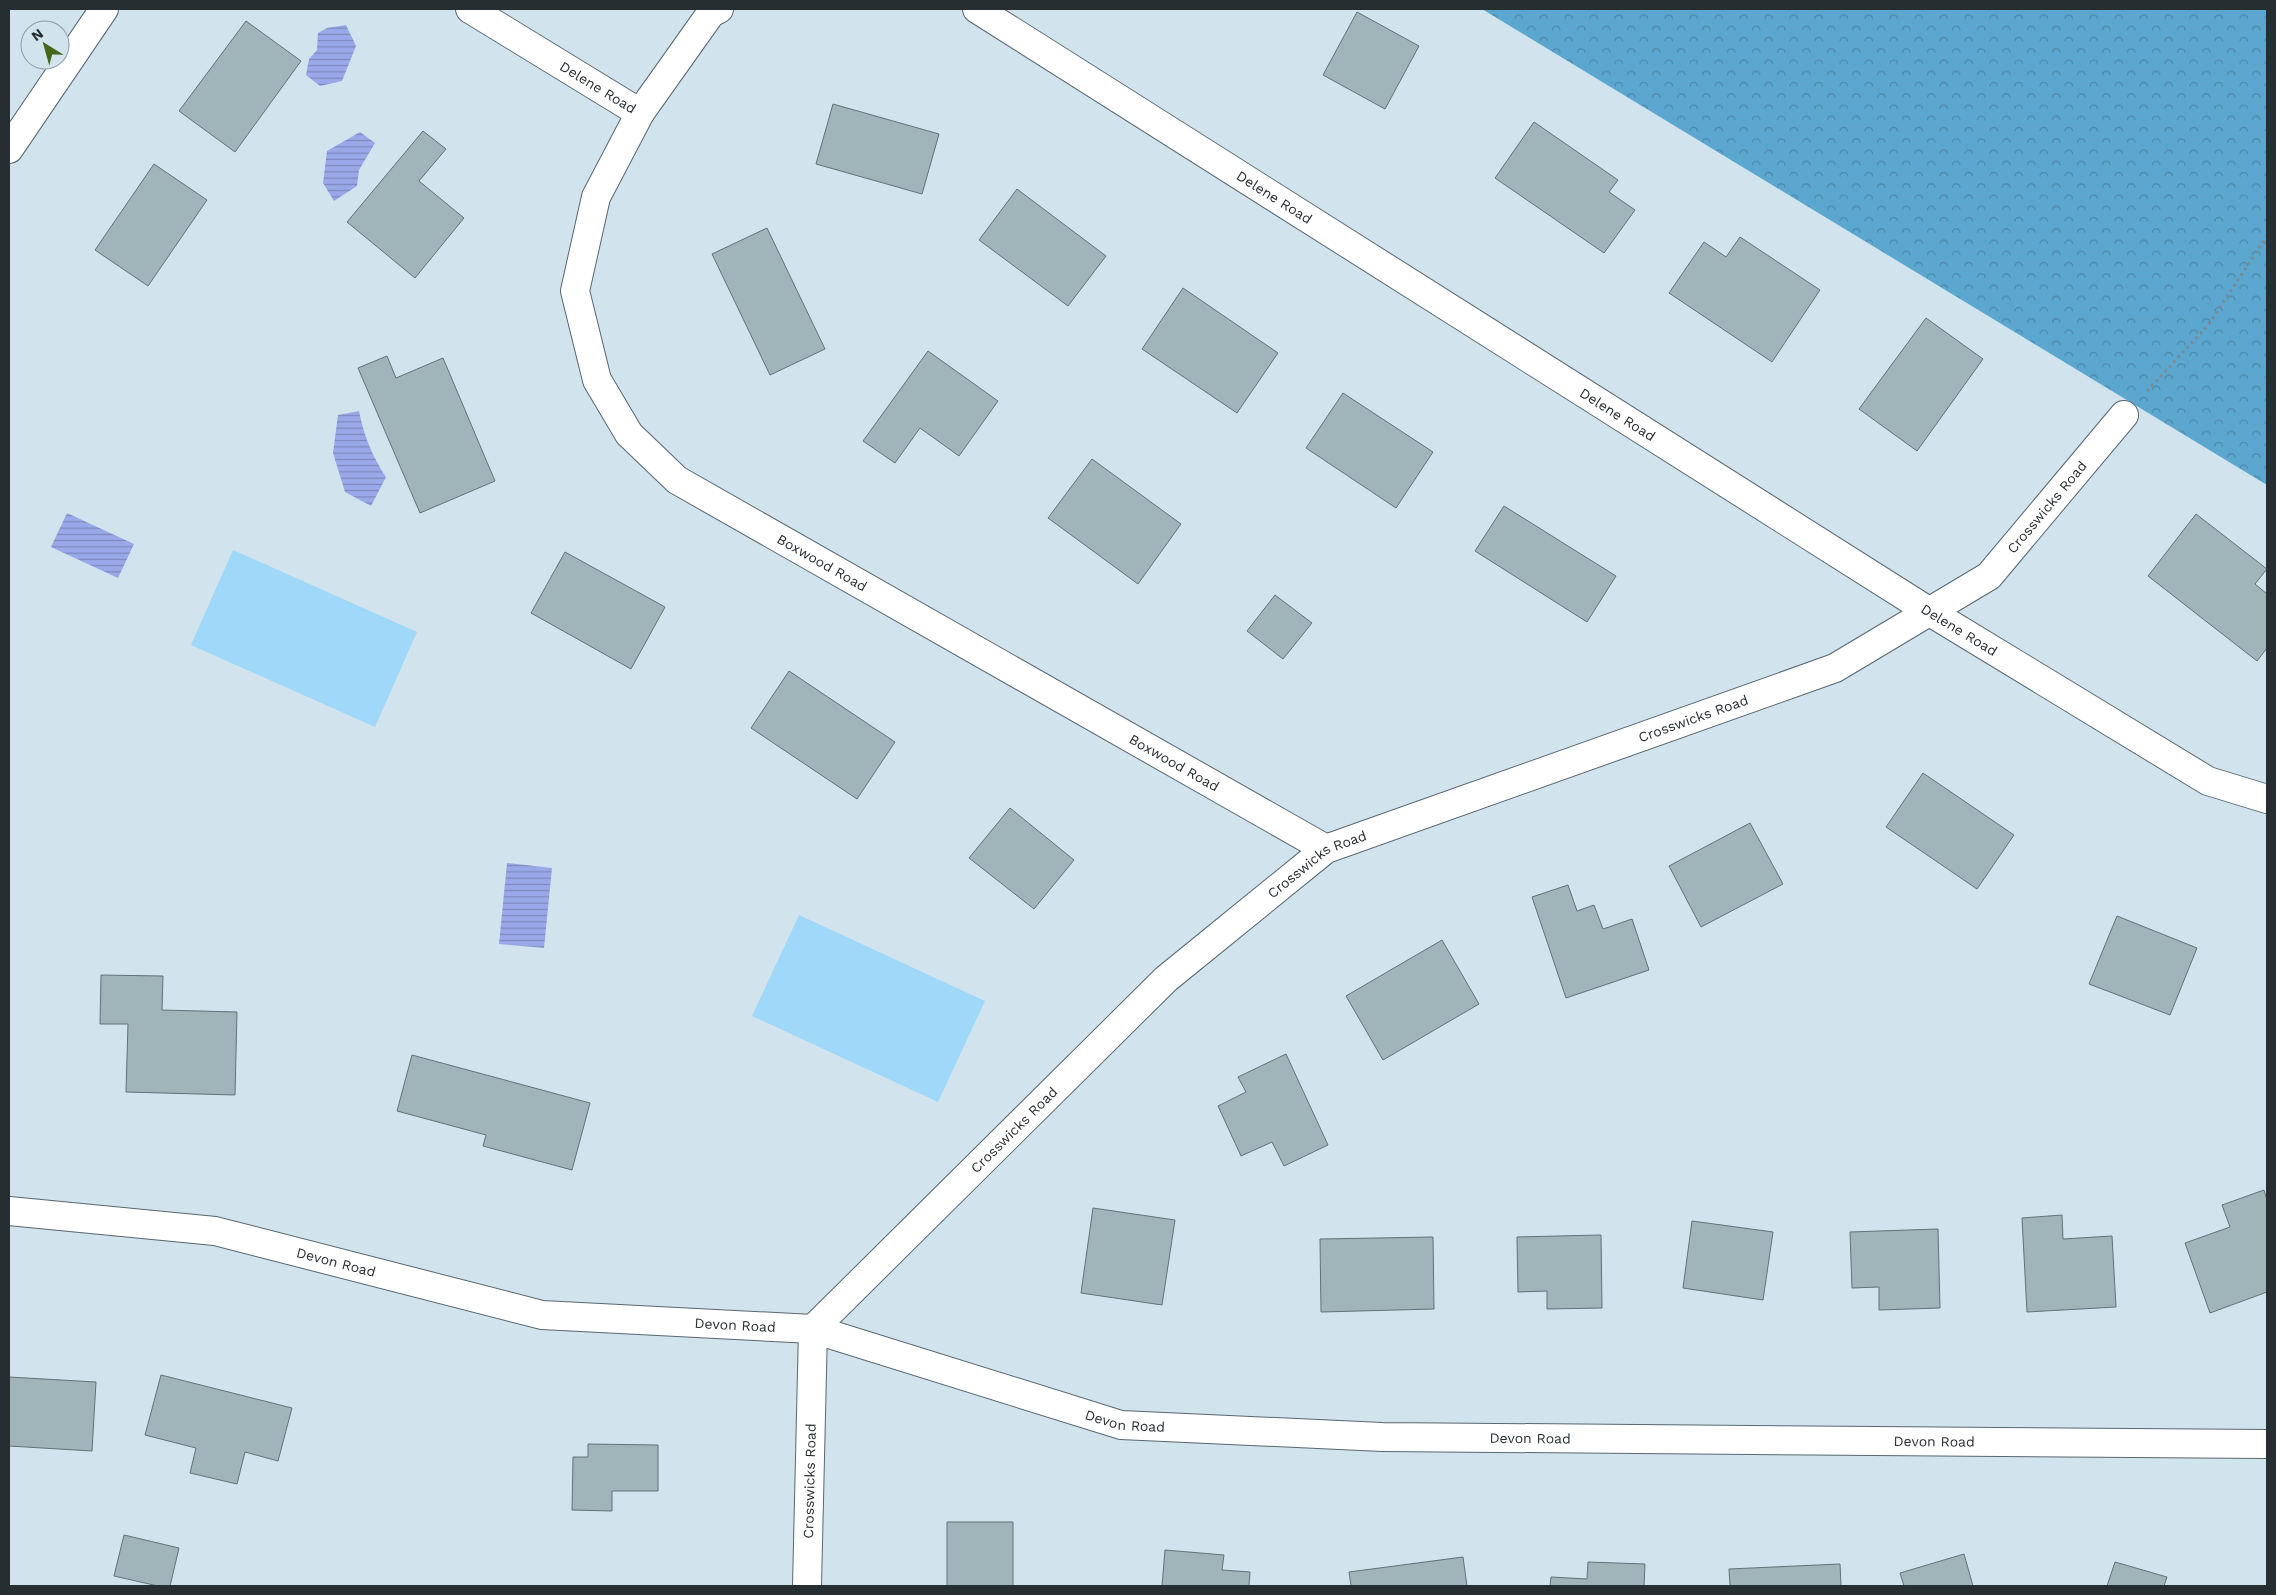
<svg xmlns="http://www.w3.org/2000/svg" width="2276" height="1595" font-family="'Work Sans',sans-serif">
<defs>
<pattern id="forest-crowns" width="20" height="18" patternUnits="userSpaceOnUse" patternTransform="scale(1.25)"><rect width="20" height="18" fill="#5ba7cf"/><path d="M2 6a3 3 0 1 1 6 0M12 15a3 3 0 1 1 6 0" fill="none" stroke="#4b88a9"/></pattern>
<pattern id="water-rules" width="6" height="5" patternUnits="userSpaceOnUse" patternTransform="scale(1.25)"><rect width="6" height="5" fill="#99a8e8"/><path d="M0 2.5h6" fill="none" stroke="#7d89bd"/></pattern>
</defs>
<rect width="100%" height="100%" fill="#d1e3ed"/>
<path fill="#9fd8f8" d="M233 550 417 632 375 727 191 645Z
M799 915 985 1001 938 1102 752 1016Z"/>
<path fill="url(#forest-crowns)" d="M1482 9H2267V485Z"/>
<path fill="url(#water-rules)" d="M346 25 356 46 342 81 320 86 306 75 309 59 317 50 318 33 327 28Z
M360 132 375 143 359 170 357 186 334 201 323 183 327 151Z
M359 411C364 436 372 456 386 477L371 506 345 492 333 453 338 415Z
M67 513 134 544 118 578 51 547Z
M507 863 552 868 544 948 499 944Z"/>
<path fill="#a0b5b9" stroke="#607377" d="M1357 12 1419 46 1385 109 1323 75Z
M246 21 301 61 235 152 179 111Z
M833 104 939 134 922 194 816 164Z
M1534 122 1618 180 1609 192 1635 210 1604 253 1495 178Z
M423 131 446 149 419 181 464 218 415 278 347 222Z
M154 164 207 200 148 286 95 250Z
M1017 189 1106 256 1068 306 979 240Z
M767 228 825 349 770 375 712 254Z
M1740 237 1820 290 1772 362 1669 293 1704 242 1726 257Z
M1183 288 1278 353 1237 413 1142 349Z
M1926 318 1983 359 1917 451 1859 409Z
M928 351 998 401 959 456 920 428 895 463 863 441Z
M387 356 396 378 443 358 495 481 420 513 358 368Z
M1343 393 1433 452 1396 508 1306 448Z
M1092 459 1181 524 1138 584 1048 518Z
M1504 506 1616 576 1587 622 1475 551Z
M2196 514 2267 569 2255 584 2267 594V648L2257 661 2148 576Z
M565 552 665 607 631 669 531 613Z
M1275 595 1312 623 1283 659 1247 631Z
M789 671 895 742 857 799 751 728Z
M1923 773 2014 835 1977 889 1886 827Z
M1010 808 1074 860 1034 909 969 858Z
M1750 823 1783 884 1701 927 1669 866Z
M1568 885 1577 911 1594 905 1603 929 1632 919 1649 970 1566 998 1532 897Z
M2117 916 2197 948 2170 1015 2089 984Z
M1442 940 1479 1004 1383 1060 1346 996Z
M101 975 163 976 162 1010 237 1012 235 1095 126 1092 128 1024H100Z
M1286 1054 1328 1145 1284 1166 1272 1142 1241 1156 1218 1106 1246 1092 1238 1077Z
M412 1055 590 1103 572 1170 483 1146 486 1135 397 1111Z
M2264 1190 2267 1200V1292L2210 1313 2185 1243 2230 1227 2222 1205Z
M1093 1208 1175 1220 1162 1305 1081 1293Z
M2062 1215 2063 1239 2112 1236 2116 1307 2027 1312 2022 1218Z
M1692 1221 1773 1232 1763 1300 1683 1288Z
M1938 1229 1940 1308 1879 1310V1287L1852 1288 1850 1232Z
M1601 1235 1602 1308 1547 1309V1291L1518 1292 1517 1237Z
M1433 1237 1434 1309 1321 1312 1320 1239Z
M161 1375 292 1408 278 1461 245 1452 237 1484 190 1473 196 1448 145 1435Z
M9 1377 96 1382 92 1451 9 1446Z
M588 1444 658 1445V1491H612V1511L572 1510 573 1457H588Z
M947 1522H1013V1586H947Z
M124 1535 179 1548 170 1586H158L114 1576Z
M1165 1550 1224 1555 1222 1570 1250 1572 1249 1586H1162Z
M1964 1554 1973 1586H1904L1900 1573Z
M1463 1557 1467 1586H1351L1349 1572Z
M1588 1562 1645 1564 1644 1586H1550L1551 1577 1587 1579Z
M2115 1562 2167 1577 2164 1586H2107Z
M1840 1564 1841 1586H1730L1729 1569Z"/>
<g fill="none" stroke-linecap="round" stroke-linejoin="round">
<defs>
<g id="street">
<path id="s1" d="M470 9 640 113 711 13 719 9"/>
<path id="s2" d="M977 9 1930 612 2208 781 2267 799"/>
<path id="s3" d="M640 113 596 197 575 291 597 380 629 434 677 480 1326 849"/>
<path id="s4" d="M9 1211 215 1231 542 1315 813 1329 1121 1425 1382 1437 2267 1444"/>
<path id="s5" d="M807 1586 813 1329 1166 979 1326 849 1835 668 1989 576 2124 415"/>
</g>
<path id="secondary" d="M9 149 104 9"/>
</defs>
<use href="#street" stroke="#586770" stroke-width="30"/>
<use href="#secondary" stroke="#586770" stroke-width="30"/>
<path stroke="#7e8a91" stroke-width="3" stroke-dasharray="2.5 4" stroke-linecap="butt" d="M2147 391 2209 324 2267 236"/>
<use href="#street" stroke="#fff" stroke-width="28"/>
<use href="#secondary" stroke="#fff" stroke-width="28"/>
</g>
<g text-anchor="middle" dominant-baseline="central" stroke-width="4.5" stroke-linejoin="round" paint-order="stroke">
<g font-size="14" fill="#272e31" stroke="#d1e3ed">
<text stroke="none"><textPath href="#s1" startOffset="150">Delene Road</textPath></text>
<text stroke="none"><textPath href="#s2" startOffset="352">Delene Road</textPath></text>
<text stroke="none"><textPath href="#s2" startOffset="758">Delene Road</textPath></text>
<text stroke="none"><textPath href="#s5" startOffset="1770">Crosswicks Road</textPath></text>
<text stroke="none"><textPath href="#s3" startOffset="579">Boxwood Road</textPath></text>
<text stroke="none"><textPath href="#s2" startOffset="1162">Delene Road</textPath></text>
<text stroke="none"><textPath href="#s5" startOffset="1350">Crosswicks Road</textPath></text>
<text stroke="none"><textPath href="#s3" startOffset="984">Boxwood Road</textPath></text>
<text stroke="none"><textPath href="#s5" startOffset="945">Crosswicks Road</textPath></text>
<text stroke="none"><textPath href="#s5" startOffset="540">Crosswicks Road</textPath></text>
<text stroke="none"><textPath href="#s4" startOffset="332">Devon Road</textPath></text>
<text stroke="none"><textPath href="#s4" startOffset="738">Devon Road</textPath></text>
<text stroke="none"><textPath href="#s4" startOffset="1142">Devon Road</textPath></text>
<text stroke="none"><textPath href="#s4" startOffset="1548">Devon Road</textPath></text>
<text stroke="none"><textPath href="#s4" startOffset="1952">Devon Road</textPath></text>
<text stroke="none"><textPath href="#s5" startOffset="105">Crosswicks Road</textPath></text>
</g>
</g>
<rect width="2276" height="1595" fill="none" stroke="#272e31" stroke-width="20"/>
<g transform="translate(45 45) rotate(323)"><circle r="24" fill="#d1e3ed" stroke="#8d9ba2"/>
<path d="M0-4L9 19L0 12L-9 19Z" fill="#47661c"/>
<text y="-8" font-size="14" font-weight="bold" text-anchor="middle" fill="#272e31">N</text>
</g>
</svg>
